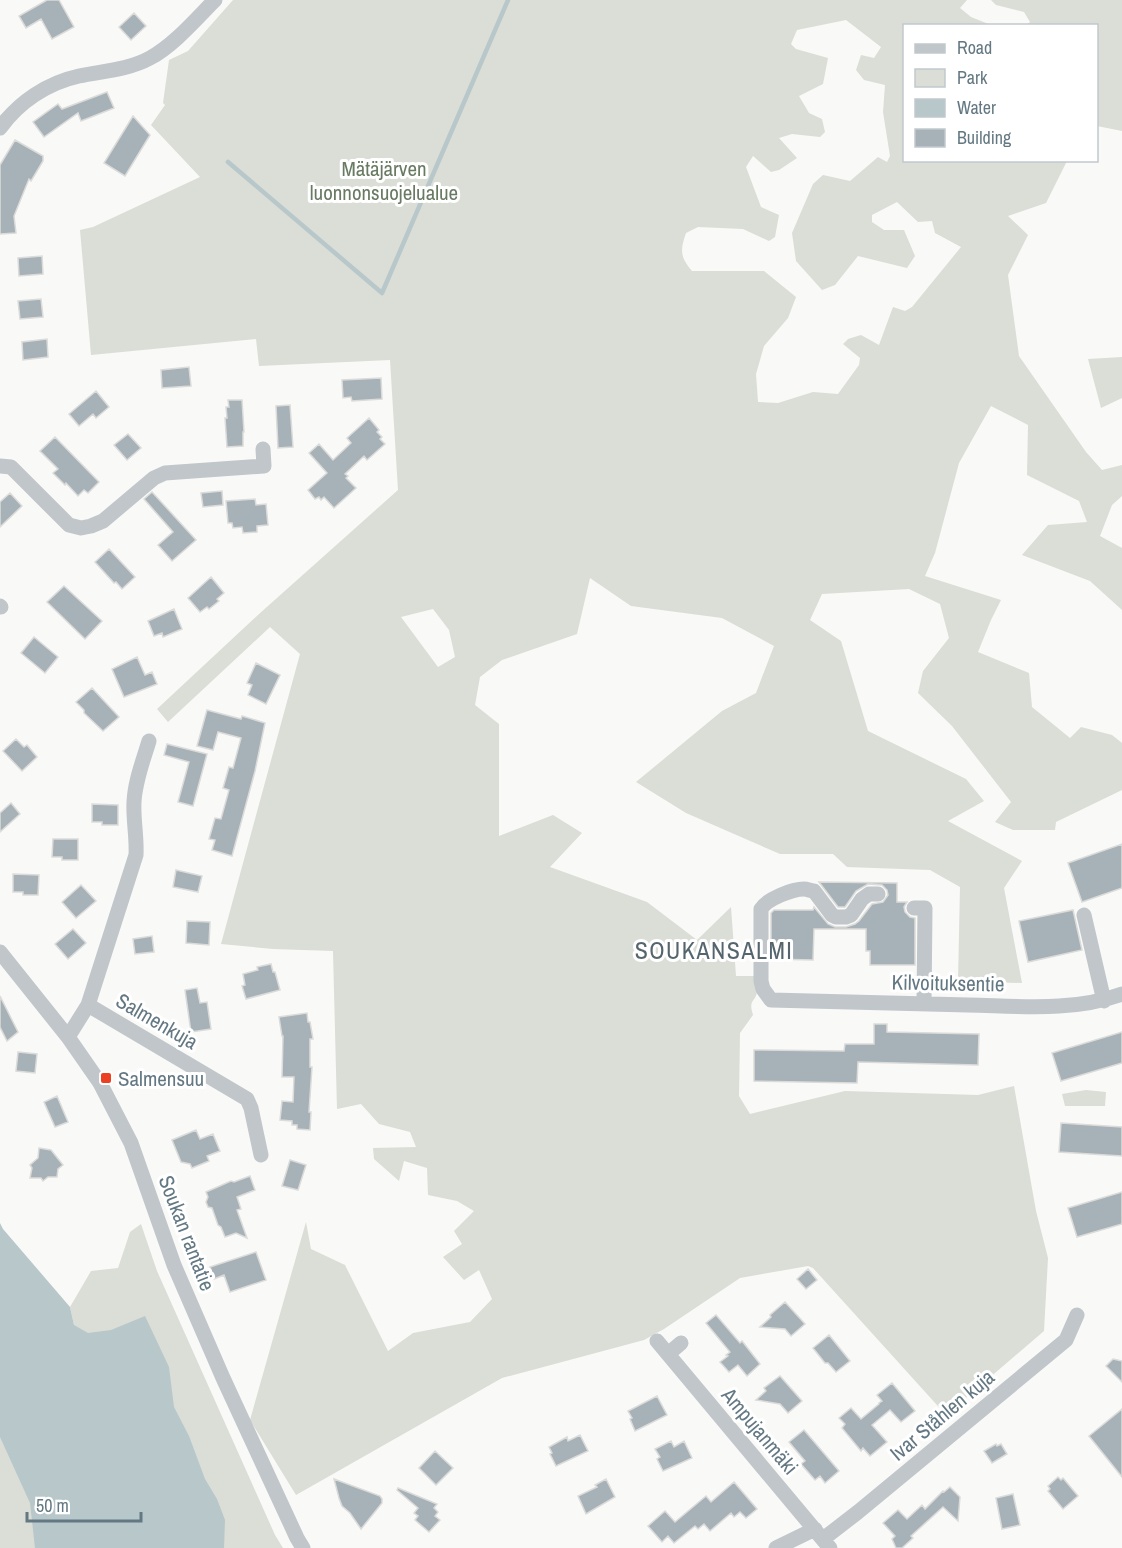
<svg xmlns="http://www.w3.org/2000/svg" width="1122" height="1548" font-family="'Archivo Narrow',sans-serif">
<rect width="100%" height="100%" fill="#f9f9f7"/>
<path fill="#daded6" fill-rule="evenodd" d="M233 0H967L960 8 971 17 991 25 904 26V160L1067 161 1046 203 1008 216 1028 235 1008 275 1019 356 1086 452 1102 470 1122 465V496L1112 505 1100 536 1122 548V610L1090 581 1022 555 1048 525 1087 522 1079 501 1027 475 1028 425 991 406 959 463 935 553 925 576 1001 600 991 620 978 652 1029 673 1032 707 1070 738 1081 727 1112 735 1122 743V790L1056 822 1055 830H1013L995 822 1011 802 952 726 918 693 923 671 949 638 940 604 909 589 822 594 810 620 841 641 868 731 966 779 984 801 948 821 1022 861 1004 888 1022 983 958 981 960 887 930 870 847 867 833 854H780L686 813 636 782 722 711 756 693 774 646 722 618 631 606 590 578 577 634 502 660 480 677 475 705 499 724V836L553 815 582 833 550 867 647 902 697 940 731 907 736 976H755C756 981 757 987 757 992 755 1003 748 999 753 1015L740 1033 739 1096 750 1114 845 1091 978 1095 1014 1086 1036 1211 1048 1258 1044 1331 946 1415 813 1268 808 1266 740 1278 664 1329 644 1340 502 1378 296 1495 250 1420 306 1222 311 1249 345 1265 388 1351 413 1333 470 1322 492 1299 479 1270 464 1280 443 1257 462 1244 454 1231 474 1211 457 1201 428 1195 427 1168 404 1161 399 1181 374 1159 373 1148 416 1147 410 1132 379 1124 361 1104 337 1109 333 951 273 949 221 944 300 654 270 627 168 722 157 709 259 614 398 490 390 360 259 366 256 339 91 355 80 230 93 227 200 177 151 125 165 105 163 103 169 60 188 51ZM846 20 881 47 874 58 861 55 856 70 864 80 885 85 883 112 890 156 887 162 878 157 850 181 823 175 813 184 792 233 796 261 822 290 835 285 858 256 907 268 915 256 904 230H884L872 222V215L897 202 918 222 932 221 935 233 961 247 912 307 905 311 893 307 879 345 861 335 848 339 843 344 860 358 859 365 838 394 813 392 778 403 758 402 756 374 764 346 788 318 796 297 764 271H692C680 257 680 250 686 233L698 227 743 229 769 241 775 237 779 215 761 207 746 167 753 156 771 172 779 170 797 158 779 138 792 134 820 137 825 132 822 119 809 113 799 96 823 84 828 58 796 49 791 44 797 30ZM433 609 449 630 455 657 438 667 401 617Z
M991 0H1122V131L1097 126 1096 26 1026 25 1030 22 1024 12 996 5Z
M1122 357V398L1101 408 1088 359Z
M1086 1090 1106 1092 1105 1106H1065L1062 1094Z
M141 1224 157 1271 275 1535 283 1548H0V1242L74 1325 70 1307 91 1271 118 1268 130 1232Z"/>
<path fill="#b8c7ca" d="M0 1223 3 1229 70 1307 74 1325 88 1333 111 1330 145 1316 169 1367 174 1407 189 1436 205 1479 217 1499 225 1520 224 1548H35L30 1503 0 1437Z"/>
<g fill="none" stroke-linecap="round" stroke-linejoin="round">
<path stroke="#b8c7ca" stroke-width="4.5" d="M228 162 382 293 508 0"/>
</g>
<path fill="#a6b2b7" stroke="#dbdbd9" stroke-width="1.5" d="M47 0H59L74 27 52 39 41 19 26 28 19 16Z
M134 13 146 26 131 40 119 27Z
M107 92 114 108 81 121 78 113 44 137 33 122 58 104 62 109Z
M133 116 150 135 125 176 104 163Z
M15 140 43 156V161L31 181 29 179 14 216 16 233 0 234V165Z
M42 256 43 274 19 276 18 258Z
M41 299 43 317 20 319 18 301Z
M47 339 48 357 23 360 22 342Z
M189 367 191 386 162 388 161 370Z
M381 378 382 399 352 401 351 397 343 398 342 380Z
M96 391 109 407 96 418 93 414 79 426 69 414Z
M228 400H242L244 432H243V446L227 447 225 418H227L226 407H229Z
M290 405 293 447 278 448 276 406Z
M369 418 379 430 377 432 382 437 380 439 385 444 367 460 364 456 345 474 348 476 346 478 356 488 334 508 324 497 321 500 319 497 315 499 308 490 327 473 309 453 319 444 333 460 351 443 347 438Z
M128 434 141 448 127 460 114 445Z
M55 437 99 482 88 493 84 490 78 496 66 483 65 485 53 473 58 469 40 451Z
M222 491 223 505 203 507 201 493Z
M152 492 196 540 172 561 158 545 173 532 144 499Z
M10 493 22 506 0 527V502Z
M255 499 256 505 266 504 268 525 257 526V532L243 533 242 527 233 528 232 523H228L226 501Z
M109 549 135 577 122 589 116 582 114 583 95 562Z
M211 577 224 593 217 599 219 601 209 609 207 607 200 612 188 598Z
M64 586 102 621 85 639 47 602Z
M174 609 182 629 163 637 162 633 154 636 148 621Z
M34 637 58 657 45 673 21 653Z
M137 657 145 675 152 672 157 684 124 697 112 669Z
M256 663 280 675 266 704 248 695 252 685 247 683Z
M92 688 119 717 103 731 84 713V710L76 702Z
M207 710 241 719 242 716 265 723 255 771 232 856 212 850 215 840 209 839 215 818 221 819 229 790 223 788 229 767 233 768 241 738 218 732 213 750 197 746Z
M16 739 24 747 27 745 37 757 22 771 3 751Z
M167 744 207 754 193 806 178 802 189 762 164 755Z
M11 803 20 814 0 832V813Z
M92 804 118 805V825H102V822H92Z
M53 839H78V860H62V857H52Z
M1122 844V888L1082 902 1068 863Z
M176 870 202 876 198 892 173 887Z
M13 874 39 875 38 895H23V892H13Z
M819 882 897 883V902H907L904 907 905 912 910 917 915 918V965H870V951H866V929H814L813 960 771 959V913L774 910H813L814 907 828 924 835 927H846L855 924 859 921 872 904 883 902 888 895 887 890 882 885 868 884 856 891 845 907H838Z
M81 885 96 901 76 918 62 902Z
M1073 910 1082 950 1028 962 1019 921Z
M187 921 210 922 209 945 186 943Z
M73 929 86 943 68 959 55 944Z
M152 936 154 952 135 954 133 939Z
M271 964 273 972H275L280 990 246 999 242 986 245 985 243 974 258 970 257 967Z
M197 988 200 1003 207 1002 211 1029 191 1032 185 990Z
M0 996 18 1032 7 1041 0 1027Z
M307 1013 308 1022H310L313 1039H310V1067H312L309 1112H311L310 1130 297 1129V1125H292V1121L280 1120 282 1101 293 1102 294 1077H282L283 1036H282L279 1017Z
M874 1024H887V1032L979 1034 978 1065 858 1062 857 1083 754 1081V1050L844 1051 845 1044H874Z
M1122 1032V1063L1061 1081 1052 1053Z
M18 1052 37 1054 35 1073 16 1071Z
M57 1096 68 1122 55 1127 44 1102Z
M1061 1123 1122 1127V1156L1059 1152Z
M196 1130 200 1139 213 1134 220 1151 207 1156 209 1161 192 1168 190 1164 181 1162 172 1140Z
M39 1148 51 1150 63 1165 58 1169 57 1177H48L43 1181 41 1178H30L32 1168 30 1165 38 1158Z
M290 1160 306 1165 298 1190 282 1186Z
M250 1176 255 1190 237 1197 241 1209 237 1210 247 1238 236 1233 225 1237 221 1227 218 1225 212 1208 208 1207 206 1202 208 1197 206 1192 231 1181 234 1182Z
M1122 1192V1224L1077 1237 1068 1208Z
M256 1252 266 1280 230 1292 224 1275 214 1279 210 1267Z
M808 1269 817 1280 806 1289 797 1279Z
M785 1302 805 1324 791 1336 785 1329 760 1327 771 1317 770 1315Z
M716 1315 740 1343 742 1341 760 1364 747 1376 738 1365 729 1372 720 1362 728 1356 726 1355 730 1352 706 1323Z
M829 1335 850 1361 836 1372 828 1363H825L813 1348Z
M1113 1359 1122 1361V1382L1106 1366Z
M780 1376 802 1401 788 1413 780 1404 756 1400 766 1391 764 1388Z
M892 1383 915 1411 901 1422 890 1410 872 1425 887 1442 870 1456 863 1448 861 1451 842 1428 845 1424 839 1418 851 1408 861 1419 879 1404V1403L882 1401 877 1395Z
M657 1396 667 1415 635 1431 630 1419 632 1418 628 1411Z
M1122 1409V1477L1089 1436Z
M804 1430 839 1471 825 1483 820 1476 815 1480 801 1464 805 1461 789 1442Z
M580 1435 588 1451 556 1466 550 1454 552 1453 549 1447 567 1437 568 1441Z
M671 1441 674 1447 684 1441 692 1458 663 1471 657 1459 660 1457 655 1449Z
M996 1444 997 1446 1001 1444 1007 1454 992 1463 984 1451Z
M435 1451 453 1468 436 1485 419 1468Z
M1058 1477 1061 1480 1063 1478 1078 1496 1063 1509 1048 1491 1050 1489 1048 1486Z
M334 1479 380 1496 382 1499V1503L361 1529 350 1513 342 1506 339 1498Z
M606 1479 615 1497 586 1514 578 1496 597 1487 595 1485Z
M734 1482 757 1509 746 1518 740 1512 734 1517 731 1513 710 1531 704 1524 698 1529 695 1526 674 1543 668 1536 662 1542 648 1526 665 1511 675 1522 706 1496 711 1502Z
M950 1487 960 1497 958 1521 943 1507 911 1536 913 1538 902 1548H896L892 1539 895 1536 883 1523 898 1510 907 1519 922 1505 925 1509 943 1491 944 1492Z
M398 1488 437 1504 434 1508 438 1512 435 1516 440 1520 429 1532 415 1520 418 1516 414 1513 418 1508 397 1490Z
M1013 1494 1020 1525 1002 1529 996 1498Z"/>
<g fill="none" stroke-linecap="round" stroke-linejoin="round">
<path stroke="#c0c6c9" stroke-width="15" d="M0 128C19 102 47 83 79 76 103 71 128 70 150 58 174 45 196 19 215 0
M0 466 11 467 69 525 81 528 91 526 103 521 154 478 165 473 264 466 263 449
M0 606 1 607
M878 894H869L862 899 851 915 846 917H836L832 915 814 891C811 891 807 889 804 889 792 889 767 899 761 909V981L763 989 771 1000C837 1002 902 1003 968 1005 1019 1006 1073 1012 1122 994
M914 908H925L924 1004
M1084 915 1104 1001
M0 952 68 1037 100 1083 131 1143 174 1265 223 1378 297 1538 303 1548
M88 1005 247 1099 251 1108 261 1155
M68 1037 88 1005 136 855C137 837 133 819 134 802 135 781 143 761 149 741
M657 1341 830 1548
M668 1354 681 1343
M823 1539 858 1512 1066 1340 1077 1315
M776 1548 815 1529"/>
</g>
<rect fill="#ec4024" stroke="#fff" stroke-width="2" x="100" y="1072" width="12" height="12" rx="3"/>
<g text-anchor="middle" dominant-baseline="central" stroke-width="6" stroke-linejoin="round" paint-order="stroke">
<g font-size="21" fill="#697a62" stroke="#fff">
<text x="384" y="168">Mätäjärven<tspan x="384" dy="24">luonnonsuojelualue</tspan></text>
</g>
<g font-size="21" fill="#637883" stroke="#fff">
<text transform="translate(948 983) rotate(1)">Kilvoituksentie</text>
<text transform="translate(157 1021) rotate(30)">Salmenkuja</text>
<text transform="translate(187 1233) rotate(69)">Soukan rantatie</text>
<text transform="translate(942 1415) rotate(-40)">Ivar Ståhlen kuja</text>
<text transform="translate(760 1431) rotate(50)">Ampujanmäki</text>
</g>
<g font-size="21" fill="#637883" stroke="#fff" text-anchor="start">
<text x="118" y="1078">Salmensuu</text>
</g>
<g font-size="24" letter-spacing="1.5" fill="#55656e" stroke="#fff">
<text x="714" y="950">SOUKANSALMI</text>
</g>
</g>
<rect x="903" y="24" width="195" height="138" fill="#ffffff" stroke="#c1c9cd" stroke-width="1.5"/>
<rect x="915" y="44" width="30" height="9" fill="#c0c6c9" stroke="#c1c9cd" stroke-width="1.5"/>
<text x="957" y="54" font-size="18" fill="#637883">Road</text>
<rect x="915" y="69" width="30" height="18" fill="#daded6" stroke="#c1c9cd" stroke-width="1.5"/>
<text x="957" y="84" font-size="18" fill="#637883">Park</text>
<rect x="915" y="99" width="30" height="18" fill="#b8c7ca" stroke="#c1c9cd" stroke-width="1.5"/>
<text x="957" y="114" font-size="18" fill="#637883">Water</text>
<rect x="915" y="129" width="30" height="18" fill="#a6b2b7" stroke="#c1c9cd" stroke-width="1.5"/>
<text x="957" y="144" font-size="18" fill="#637883">Building</text>
<path d="M27 1512v9h114v-9" fill="none" stroke="#637883" stroke-width="3"/>
<text x="36" y="1512" font-size="18" fill="#637883" stroke="#ffffff" stroke-width="4.5" paint-order="stroke">50 m</text>
</svg>
